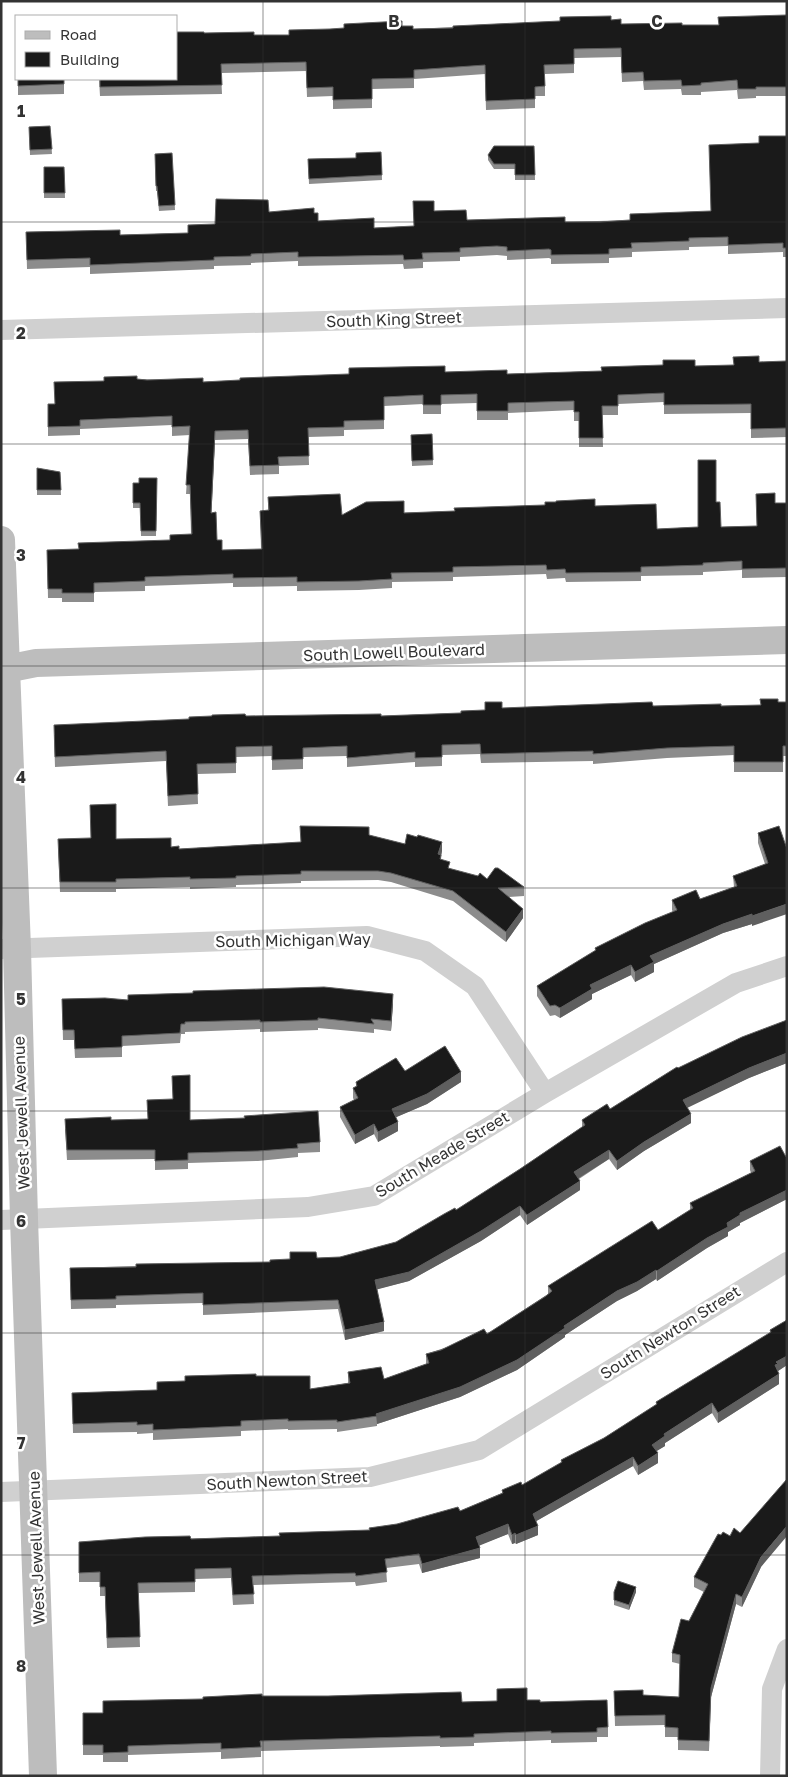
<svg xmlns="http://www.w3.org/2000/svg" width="788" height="1777" font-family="'Golos Text',sans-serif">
<rect width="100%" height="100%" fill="#fff"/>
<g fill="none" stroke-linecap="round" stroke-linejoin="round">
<path stroke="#d0d0d0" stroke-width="20" d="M1 330 787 308
M1 949 367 936 425 951 475 986 545 1093
M1 1220 308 1207 374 1196 545 1093 736 983 787 966
M1 1492 370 1477 479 1450 787 1262
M770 1776 772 1689 787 1649"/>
<path stroke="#bdbdbd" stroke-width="28" d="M1 540 17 948 24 1219 43 1776
M1 670 36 663 787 640"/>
</g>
<path fill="#8c8c8c" d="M787 15V96H756V98L738 99 737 90 701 92V95H682L681 89 644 90 643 81 622 82 621 57 574 58V73L545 74V96H535V108L486 110 485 74 414 79V88L372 89V108L333 109V96L307 97 306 71 221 73 222 94 100 96 99 79 204 33 254 35H289L402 26 413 29 611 20 621 24 682 25H718Z
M18 79 64 84V94L18 95Z
M50 126 52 154 30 155 29 127Z
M787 136V257H783V252L728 254V246L689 247V250L632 252V257L609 258V263L551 264V259L549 258 507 260V256L497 255 460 257V261L423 262V268L404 269 403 264 298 266V261L251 263V265L214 266V269L90 274V267L27 269 26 232 120 235 188 233 215 224 269 212 314 213 318 221 374 228 414 226 434 211 467 220 565 222 630 220 711 211 759 143Z
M534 146 535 180H515V169H494L488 160V155Z
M381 152 382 180 309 184 308 159 356 158Z
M172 153 175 210 159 211 157 191H156L155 154Z
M44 167H64L65 198H44Z
M787 361V437L751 438V413L664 414V402L618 404V415H602L603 447H579V421H574V410L508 413V420H477V403L441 404V414H423V404L384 406V429L344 430V436L308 437 309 465 279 466V474L250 475 248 439 215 440 211 513 217 540 222 550 261 549 260 511 268 510V497L342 515 595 506 657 529 698 527 716 502 721 527 757 526 756 494 775 503H787V577L742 578V570L703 572V575L641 576V581L566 582 565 578 547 579 546 574 453 577V581L392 582V588L359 590 297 591V586L233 587V583L145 586V591L94 592V602H62V598H48L47 550 78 549 170 540 191 534 190 494H186L190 435 172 436V425L80 429V435L48 436V404H54L104 381 137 379 203 382 445 372 507 374 602 371 733 365 759 362Z
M432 434 433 465 412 466 411 435Z
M37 468 60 472 61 495H37Z
M157 478 156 536H141L140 508H133V488L139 483Z
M778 702H787V756H783V772H734V755L667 758 593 764V761L481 763 480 754 442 755V766L415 767V762L347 767V756L303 757V769L272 770V756L236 757V773L197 774 198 804 168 806 166 761 55 767 54 735 189 719 246 716H381L461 713 502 708 721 706 760 705Z
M779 826 752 926V924L723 933 654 964V972L635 982 631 975 592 994V999L560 1018 555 1015 550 1016 537 996V986L595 951V948L673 912 672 910V900L700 899 734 887 733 876 765 864 758 843V833Z
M369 835 405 844 442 851 441 859 450 869 487 879 524 887V896L509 897 523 918 506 942 453 901 391 882 378 880 301 881V883L236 885V887L190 889V887L116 889V892H60L58 848 116 839 179 849 301 842Z
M62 999 128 1000 393 1004 391 1031 374 1029V1033L318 1028V1030L260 1032V1029L185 1032V1034H181L180 1043 122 1046V1057L75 1058 74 1040H63Z
M787 1020V1063L749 1078 687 1107 691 1123 644 1151 617 1170 609 1159 579 1179 580 1190 527 1225 520 1215 481 1241 409 1281 377 1289 384 1331 345 1340 338 1309 203 1315V1303L116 1305V1308L71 1309 70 1268 270 1262 317 1258 340 1257 396 1242 456 1210 520 1169 582 1127V1120L610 1109 678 1068Z
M405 1071 461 1082 427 1104 396 1117 398 1131 378 1142 374 1134 355 1144 340 1117V1107L354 1100 353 1098V1088L356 1087V1082Z
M111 1120H190L320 1142V1152L298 1153V1157L258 1161 188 1163V1169L155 1170V1159L67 1160 65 1129Z
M787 1156V1199L740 1223V1225L728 1232V1236L707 1248 657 1281 656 1279 637 1291 617 1301 565 1335V1337L517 1370 460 1397 377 1424V1426L337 1432V1429L288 1430V1429L241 1431V1436L153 1440V1433L137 1434V1432L73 1433 72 1393 157 1390 185 1381 256 1376 310 1389 348 1383V1372L384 1379 426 1364V1354L487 1334 548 1294V1286L658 1230 690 1210V1203L751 1173 750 1170V1161Z
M787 1320V1365L778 1371 779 1384 718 1423 712 1413 665 1443V1446L656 1451 658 1463 638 1475 633 1466 536 1521 538 1535 516 1544 515 1543 512 1544 508 1534 479 1545 480 1558 422 1573 419 1564 386 1568 387 1582 356 1586 355 1582 253 1585 254 1604 233 1605 231 1578 195 1579V1592L138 1593 140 1647 107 1648 105 1596H100V1582H79V1542L280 1536 369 1530V1528L397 1524 460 1511 502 1493V1490L522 1485 561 1463V1460L604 1438 656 1405V1402L770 1333V1330Z
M761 1567 742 1607 736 1604 711 1697 709 1751 678 1750V1737H665V1725L615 1726 614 1691 643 1695 679 1697 680 1664 672 1662V1653L704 1592 694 1587V1577Z
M614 1592H636L629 1610 614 1605Z
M262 1696 462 1702 527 1700 540 1702 608 1727V1737H597V1742L551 1743V1740L474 1743V1746L440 1747V1746L261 1751V1757L221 1759V1752L128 1755V1762H103V1755H83V1713H103L203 1699Z"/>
<path fill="#5f5f5f" d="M215 431V440L211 522V513Z
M442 842V851L441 855V864L438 854Z
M787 904V914L752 926V916Z
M523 909V918L506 942V932Z
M752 914V924L723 933 654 964V972L635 982V972L650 956 723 924Z
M631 965V975L592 994V999L560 1018V1008L590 985Z
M393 994V1004L391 1031V1021Z
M787 1053V1063L749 1078 683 1110V1100L749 1068Z
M461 1072V1082L427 1104 392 1119V1109Z
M691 1114V1123L644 1151 617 1170V1161L644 1142Z
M398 1122V1131L378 1142V1132Z
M374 1124V1134L355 1144V1135Z
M609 1150V1159L574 1181V1172Z
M580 1181V1190L527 1225V1215Z
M787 1190V1199L740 1223V1225L728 1232V1236L707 1248 657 1281V1271L727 1223 740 1213Z
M520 1206V1215L481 1241 409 1281 375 1290V1280Z
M656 1270V1279L637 1291 617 1301 565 1335V1337L517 1370 460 1397 377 1424 376 1414 564 1326 617 1291Z
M384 1322V1331L345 1340V1330Z
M787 1356V1365L778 1371 775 1365 776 1362Z
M779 1374V1384L718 1423V1413Z
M712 1403V1413L665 1443V1446L652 1454V1445L664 1434Z
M658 1453V1463L638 1475V1466Z
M633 1457V1466L533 1523V1514Z
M508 1524V1534L476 1547V1537Z
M538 1526V1535L516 1544V1535Z
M787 1526V1536L761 1567 742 1607V1597L761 1557Z
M515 1533V1543L512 1544V1535Z
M480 1548V1558L422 1573V1564Z
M636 1587V1592L629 1610V1605Z
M736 1594V1604L711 1697 709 1751 711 1688Z"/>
<path fill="#1a1a1a" stroke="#5f5f5f" d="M787 15V87H756V89H738L737 80 701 83V85L682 86 681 80 644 81 643 72 622 73 621 48 574 49V64L544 65 545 86 535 87V99L486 101 485 65 414 70V78L372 79V99L333 100V87L307 88 306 62 221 64 222 85 100 87V79H176V32H204V33L254 32V35H289V30L330 29 344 28V24L402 21V26H413V29L453 28V26L560 21V17L611 16V20L621 19V24L682 23V25H719L718 17Z
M18 79H64V84L18 86Z
M50 126 52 149 30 150 29 127Z
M759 136H787V248H783V243L728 245V237L689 238V241L631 243 632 248 609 249V254L551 255V250L549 249 507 251V247L497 246 460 248V252L422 253 423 259 404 260 403 255 298 257V252L251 254V256L214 257V260L90 265V258L27 260 26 232 120 230V235L188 233V225L215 224 216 199 268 200 269 212 314 208V213H318V221L374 218V228L414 226 413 201H434V211L466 210 467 220 565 217V222H600L630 220V214L711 211 709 145 759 143Z
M494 146H534L535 175H515V164H494L488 155Z
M381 152 382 175 309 179 308 159 356 158V153Z
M172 153 175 205 159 206 157 186H156L155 154Z
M44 167H64L65 193H44Z
M759 356V362L787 361V428L751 429V404L664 405V393L618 395V406H602L603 438H579V412H574V401L508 403V411H477V394L441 395V405H423V395L384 397V420L344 421V427L308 428 309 456 278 457 279 465 250 466 248 430 215 431 211 513 216 512 217 540H222V550L262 549 260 511 269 510 268 497 340 494 342 515 366 502 404 501V513L455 511 454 508 545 505V502H556V501L595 499V506L656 504 657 529 698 527V460H716V502H720L721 527 757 526 756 494 775 493V503H787V568L742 569V561L703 563V565L641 567V572L566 573 565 569 547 570 546 565 453 567V572L391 573 392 579 359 581 297 582V577L233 578V574L145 577V581L94 583V593H62V589H48L47 550 79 549 78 543 170 540V535L192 534 190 485H186L190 426 172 427V416L80 420V426L48 427V404H55L54 382 104 381V377L137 376V379L147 380 203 378V382L240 380V378L349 374V368L445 366V372L507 370V374L602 371 601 367 663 365V360H695V366L734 365 733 357Z
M432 434 433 460 412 461 411 435Z
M37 468 60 472 61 490H37Z
M139 478H157L156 531H141L140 503H133V483H139Z
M760 699H778V702H787V746H783V762H734V746L667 748 593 754V751L481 754 480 744 442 745V757L415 758V752L347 758V746L303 748V759L272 760V746L236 747V763L197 764 198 794 168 796 166 751 55 757 54 725 189 719V717L212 716V715L245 714 246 716 381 714V716L461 713V711L485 710V702H502V708L652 702 653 706 721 704V706L761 705Z
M116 804V839L171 838V847L179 846V849L301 842 300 826 369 827V835L405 844 407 834 417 837 418 835 442 842 438 854 441 855 440 859 450 862 448 868 478 876 480 873 487 879 495 868H498L524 887 498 888 523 909 506 932 453 891 391 873 378 871H301V874L236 876V878L190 879V877L116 879V882H60L58 839 91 838 90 805Z
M779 826 787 849V904L752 916V914L723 924 650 956 654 962 635 972 631 965 590 985 592 989 560 1008 555 1005 550 1006 537 986 596 950 595 948 645 923 677 910 672 900 696 890 700 899 737 886 733 876 768 863 758 833Z
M324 987 393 994 391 1021 371 1019 374 1024 318 1018V1020L260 1022V1020L185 1022V1024H181L180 1033 122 1036V1047L75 1049 74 1030H63L62 999 105 998 128 1000V995L193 993V991Z
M787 1020V1053L749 1068 683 1100 691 1114 644 1142 617 1161 609 1150 574 1172 580 1181 527 1215 520 1206 481 1231 409 1272 375 1280 384 1322 345 1330 338 1300 203 1305V1293L116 1296V1299L71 1300 70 1268 136 1267V1264L270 1262V1260L290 1259V1252H316L317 1258 340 1257 396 1242 444 1214 455 1208 456 1210 520 1169 585 1125 582 1120 607 1104 610 1109 677 1067 678 1068 742 1037Z
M445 1046 461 1072 427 1094 392 1109 398 1122 378 1132 374 1124 355 1135 340 1107 358 1098 353 1088 357 1086 356 1082 396 1058 405 1071Z
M190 1075V1120L245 1118 244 1116 318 1111 320 1142 297 1144 298 1148 258 1151 188 1153V1160L155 1161V1150H67L65 1119 111 1117V1120L148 1119 147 1100 173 1099 172 1076Z
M780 1146 786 1157 787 1156V1190L740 1213V1215L727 1223 728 1227 707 1238 657 1271 656 1270 637 1282 617 1291 564 1326 565 1328 517 1360 460 1387 376 1414 377 1416 337 1422V1420L288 1421V1419L241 1421V1426L153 1430V1424L137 1425V1422L73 1424 72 1393 157 1390V1382L185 1381V1376L256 1374V1376H310V1389L350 1383 348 1372 381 1367 384 1379 429 1363 426 1354 441 1350 484 1329 487 1334 546 1296 552 1291 548 1286 652 1221 658 1230 693 1208 690 1203 755 1171 750 1161Z
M787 1320V1356L776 1362 778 1364 775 1365 779 1374 718 1413 712 1403 664 1434 665 1436 652 1445 658 1453 638 1466 633 1457 533 1514 538 1526 516 1535 515 1533 512 1535 508 1524 476 1537 480 1548 422 1564 419 1554 385 1559 387 1572 356 1576 355 1573 252 1576 254 1594 233 1595 231 1568 195 1569V1582L138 1583 140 1637 107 1638 105 1587H100V1572L79 1573V1542L145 1537 190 1536 191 1539 280 1536 279 1533 370 1530 369 1528 397 1524 458 1507 460 1511 503 1493 502 1490 521 1482 522 1485 562 1462 561 1460 604 1438 657 1404 656 1402 771 1332 770 1330Z
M787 1479V1526L761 1557 742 1597 736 1594 711 1688 709 1741 678 1740V1728L665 1727V1715L615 1716 614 1691 643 1690V1695L679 1697 680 1655 672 1653 681 1619 689 1621 708 1584 694 1577 718 1534 721 1535 723 1532 730 1536 734 1528 740 1533Z
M618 1581 636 1587 629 1605 614 1600V1592Z
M527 1688V1700H540V1702L607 1700 608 1727 597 1728V1732L551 1733V1731L474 1734V1737L440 1738V1736L260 1741 261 1747 221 1749V1743L128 1746V1752L103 1753V1745H83V1713H103V1701L203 1699V1697L262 1694V1696H328L461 1692 462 1702 497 1701V1689Z"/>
<path fill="none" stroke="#333" stroke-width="1" stroke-opacity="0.55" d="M263 1V1776M525 1V1776M1 222H787M1 444H787M1 666H787M1 888H787M1 1111H787M1 1333H787M1 1555H787"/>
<g text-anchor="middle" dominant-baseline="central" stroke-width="5" stroke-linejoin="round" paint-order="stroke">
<g font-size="16" fill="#333" stroke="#fff">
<text transform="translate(394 319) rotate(-2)">South King Street</text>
<text transform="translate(394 652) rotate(-2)">South Lowell Boulevard</text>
<text transform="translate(293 940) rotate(-1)">South Michigan Way</text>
<text transform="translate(21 1113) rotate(-92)">West Jewell Avenue</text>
<text transform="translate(442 1154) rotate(-31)">South Meade Street</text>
<text transform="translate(670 1332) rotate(-32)">South Newton Street</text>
<text transform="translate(287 1480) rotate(-3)">South Newton Street</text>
<text transform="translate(36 1548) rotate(-92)">West Jewell Avenue</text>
</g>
</g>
<g font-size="16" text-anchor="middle" font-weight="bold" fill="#333" stroke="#fff" stroke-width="5" stroke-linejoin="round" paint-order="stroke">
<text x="394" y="27">B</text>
<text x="657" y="27">C</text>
<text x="21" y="117">1</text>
<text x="21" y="339">2</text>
<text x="21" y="561">3</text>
<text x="21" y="783">4</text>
<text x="21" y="1005">5</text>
<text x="21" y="1227">6</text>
<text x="21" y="1449">7</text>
<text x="21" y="1672">8</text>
</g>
<rect width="788" height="1777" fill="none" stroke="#333333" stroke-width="5"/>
<rect x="15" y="15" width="162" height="65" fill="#ffffff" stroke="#adadad"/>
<rect x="25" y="31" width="25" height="8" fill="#bdbdbd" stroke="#adadad"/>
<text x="60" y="40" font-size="15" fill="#333333">Road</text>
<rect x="25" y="52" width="25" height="15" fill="#1a1a1a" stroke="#adadad"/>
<text x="60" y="65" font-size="15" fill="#333333">Building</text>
</svg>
